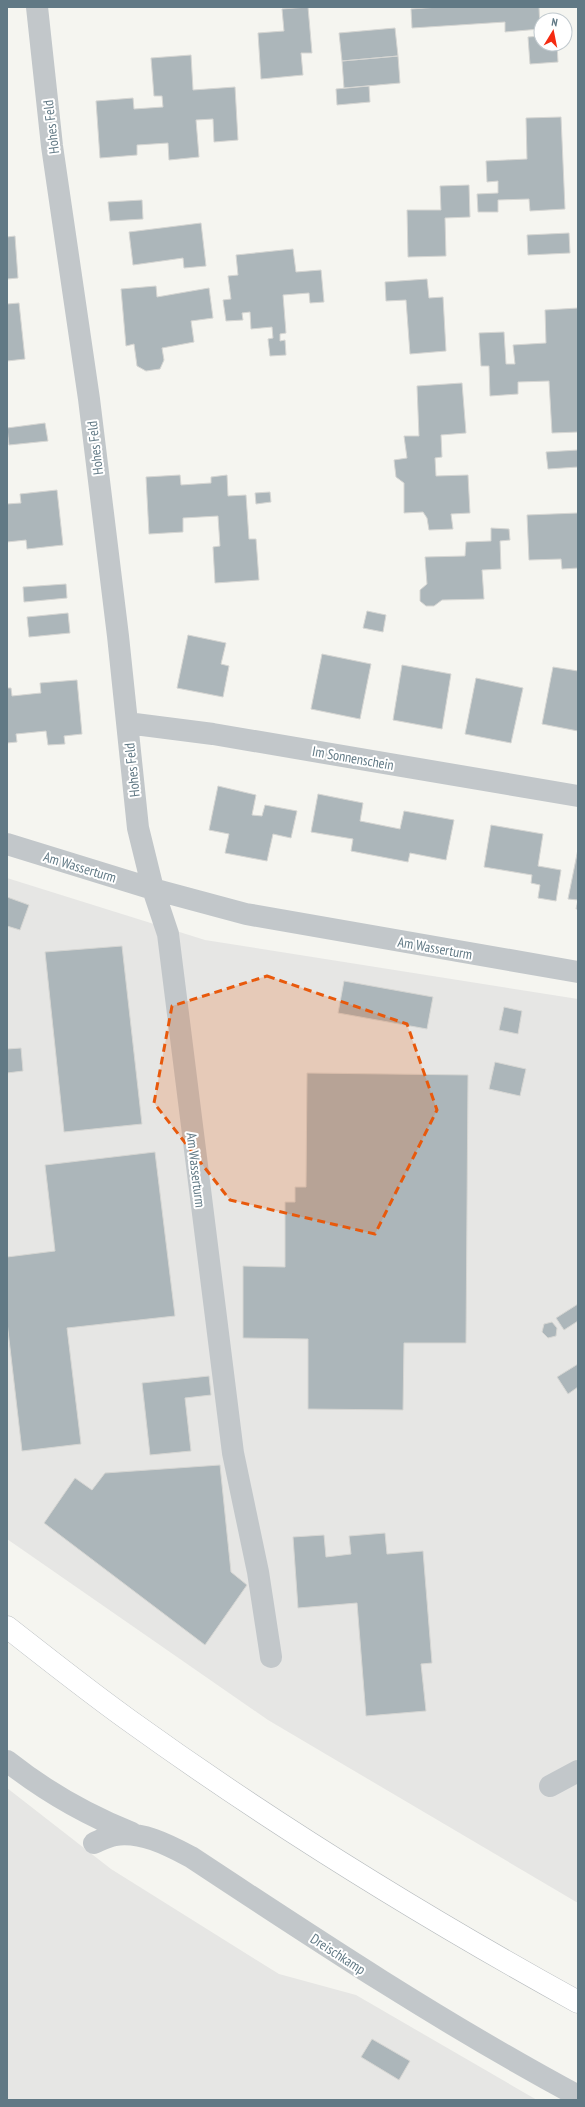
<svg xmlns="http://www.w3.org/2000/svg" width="585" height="2107" font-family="'PT Sans Narrow',sans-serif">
<rect width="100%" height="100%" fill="#f5f5f0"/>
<path fill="#e6e6e4" d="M7 878 205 940 578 999V1903L268 1720 7 1539Z
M7 1788 111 1869 279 1974 356 1995 537 2100H7Z"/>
<path fill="#acb6ba" stroke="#d6d6d3" d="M308 7 312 53H301L303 75 261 79 258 33 284 31 282 9Z
M539 7 540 29 505 32V22L412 28 411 9 439 7Z
M395 28 398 56 342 61 339 33Z
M541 36V44H557L558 62 530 64 528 37Z
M191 55 193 90 235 87 238 140 214 142 213 119 196 120 199 157 169 160 168 143 137 145V155L100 158 96 101 133 98 134 109 163 107 162 96H154L151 58Z
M398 56 400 83 344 88 342 61Z
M369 86 370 102 337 105 336 89Z
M561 117 565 209 530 211 529 199 498 200V212H478L477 194 498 193V181L487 182 486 161 527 159 526 118Z
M469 185 470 217 445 218 446 256 408 257 407 210H441L440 186Z
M142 200 143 219 110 221 108 202Z
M201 223 206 266 184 268 183 258 133 265 129 232Z
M569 233 570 253 528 255 527 235Z
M15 236 18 278 7 279V237Z
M293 249 296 272 321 270 324 302 310 303 309 293 283 295 286 333 280 334V341L285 340 286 355 270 356 268 339 273 338 272 327 251 329 250 312 242 313 243 320 226 321 223 300 231 299 228 276 238 275 236 255Z
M427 279 429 298 443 297 446 351 410 354 406 300 386 301 385 282Z
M156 286 157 297 209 288 213 318 191 321 194 342 162 348 164 360 160 369 146 371 137 366 134 344 126 346 121 289Z
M19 303 25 359 7 361V304Z
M578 308V432L552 433 549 381 518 382V394L490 396 489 366H481L479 333 504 332 506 364H515L513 345 546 343 545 310Z
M462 383 466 433 441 435 442 457 435 458 436 476 468 475 470 513 451 514 453 529 429 530 427 518 423 512 404 513V483L396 477 394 460 407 458 404 436H419L417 386Z
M45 423 48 441 9 445 7 428Z
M578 450V467L548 469 546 452Z
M180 475 181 485 211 483V477L227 475 228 496 246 495 249 539H256L259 580 215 583 213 547 220 546 218 516 183 518V532L149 534 146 477Z
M57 490 63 545 27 549 26 540 7 542V504L21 503 20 494Z
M270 492 271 502 256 504 255 493Z
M578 513V568L562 569 561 559 529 560 527 515Z
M491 528 509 529 510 540 500 541 501 569 482 570 484 599 442 600 434 606H426L420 601V590L427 584 425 557 465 556 466 542 491 541Z
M66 584 67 598 24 602 23 587Z
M367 611 386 615 383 632 363 628Z
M68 613 70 633 29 637 27 617Z
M188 635 226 643 221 664 229 666 223 697 177 688Z
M322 654 371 664 360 719 311 709Z
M402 665 451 674 442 729 393 720Z
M553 667 578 671V731L542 724Z
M476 678 523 688 511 743 465 734Z
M77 680 82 734 64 736 65 744 48 745 46 731 16 734 17 742 7 743V688H11L12 696 41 693 40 683Z
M218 786 256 795 252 815 262 816 265 805 297 811 291 838 273 834 267 861 225 853 229 834 209 830Z
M318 794 363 803 360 821 400 829 404 811 454 820 446 860 410 853 408 862 351 851 353 839 311 832Z
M491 825 543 834 538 866 561 870 556 901 538 898 540 885 531 883 532 875 484 867Z
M578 849V909H576L578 900 568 899Z
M7 897 29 905 20 930 7 926Z
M122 946 142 1124 64 1132 45 952Z
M344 981 433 997 427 1029 338 1013Z
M504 1007 522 1011 518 1034 499 1030Z
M21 1048 23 1071 7 1073V1049Z
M495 1062 526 1069 520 1096 489 1089Z
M307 1073 468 1075 466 1343H404L403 1410 308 1409V1339L243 1338V1266L285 1267V1202H295V1187H306Z
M155 1152 175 1316 67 1328 81 1444 22 1451 7 1322V1257L55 1251 45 1165Z
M578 1304V1321L564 1330 556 1318Z
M552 1322 557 1328 556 1336 548 1338 542 1332 544 1324Z
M578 1364V1387L568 1394 557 1377Z
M209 1376 211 1395 185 1398 191 1451 150 1455 142 1383Z
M220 1465 231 1572 247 1585 205 1645 44 1523 75 1478 92 1490 105 1473Z
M385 1533 387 1554 423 1551 432 1663 421 1664 426 1711 366 1716 357 1603 298 1608 293 1537 324 1535 326 1557 351 1554 349 1536Z
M372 2039 410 2061 399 2080 361 2057Z"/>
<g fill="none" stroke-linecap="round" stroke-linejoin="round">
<defs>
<path id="major" d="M7 1627C48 1659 88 1691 130 1721 273 1824 424 1917 578 2002"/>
</defs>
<use href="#major" stroke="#b5babd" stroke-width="23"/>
<path stroke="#c2c7ca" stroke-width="22" d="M37 7 52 146 89 399 118 636 138 828 153 889 168 934 233 1453 258 1572 271 1657
M127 723 213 734 578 796
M7 844 153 889 246 914 578 972
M7 1761C45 1791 87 1815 132 1833
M550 1786 578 1771
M94 1843C101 1840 108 1836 115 1835 142 1831 168 1845 191 1857 318 1941 444 2024 578 2096"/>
<use href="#major" stroke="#fff" stroke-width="22"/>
</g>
<path fill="#e8590c" fill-opacity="0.2" stroke="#e8590c" stroke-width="3" stroke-dasharray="8 5" stroke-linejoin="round" d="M267 976 407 1024 437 1110 375 1234 230 1200 154 1103 172 1006Z"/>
<g text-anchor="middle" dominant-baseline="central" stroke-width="4" stroke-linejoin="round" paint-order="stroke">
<g font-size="14" fill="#617985" stroke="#fff">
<text transform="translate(51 127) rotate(-97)">Hohes Feld</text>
<text transform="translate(95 448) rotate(-97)">Hohes Feld</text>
<text transform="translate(353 758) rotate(10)">Im Sonnenschein</text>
<text transform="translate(132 770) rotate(-96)">Hohes Feld</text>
<text transform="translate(80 867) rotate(17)">Am Wasserturm</text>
<text transform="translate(435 948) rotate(10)">Am Wasserturm</text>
<text transform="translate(196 1170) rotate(83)">Am Wasserturm</text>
<text transform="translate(338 1954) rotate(33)">Dreischkamp</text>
</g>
</g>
<rect width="585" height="2107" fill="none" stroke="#617985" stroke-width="16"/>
<g transform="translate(553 32) rotate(10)"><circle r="19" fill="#ffffff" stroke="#c0c9ce"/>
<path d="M0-3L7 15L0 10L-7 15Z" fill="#f52b11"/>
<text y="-6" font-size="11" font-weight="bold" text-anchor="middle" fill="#617985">N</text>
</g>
</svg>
